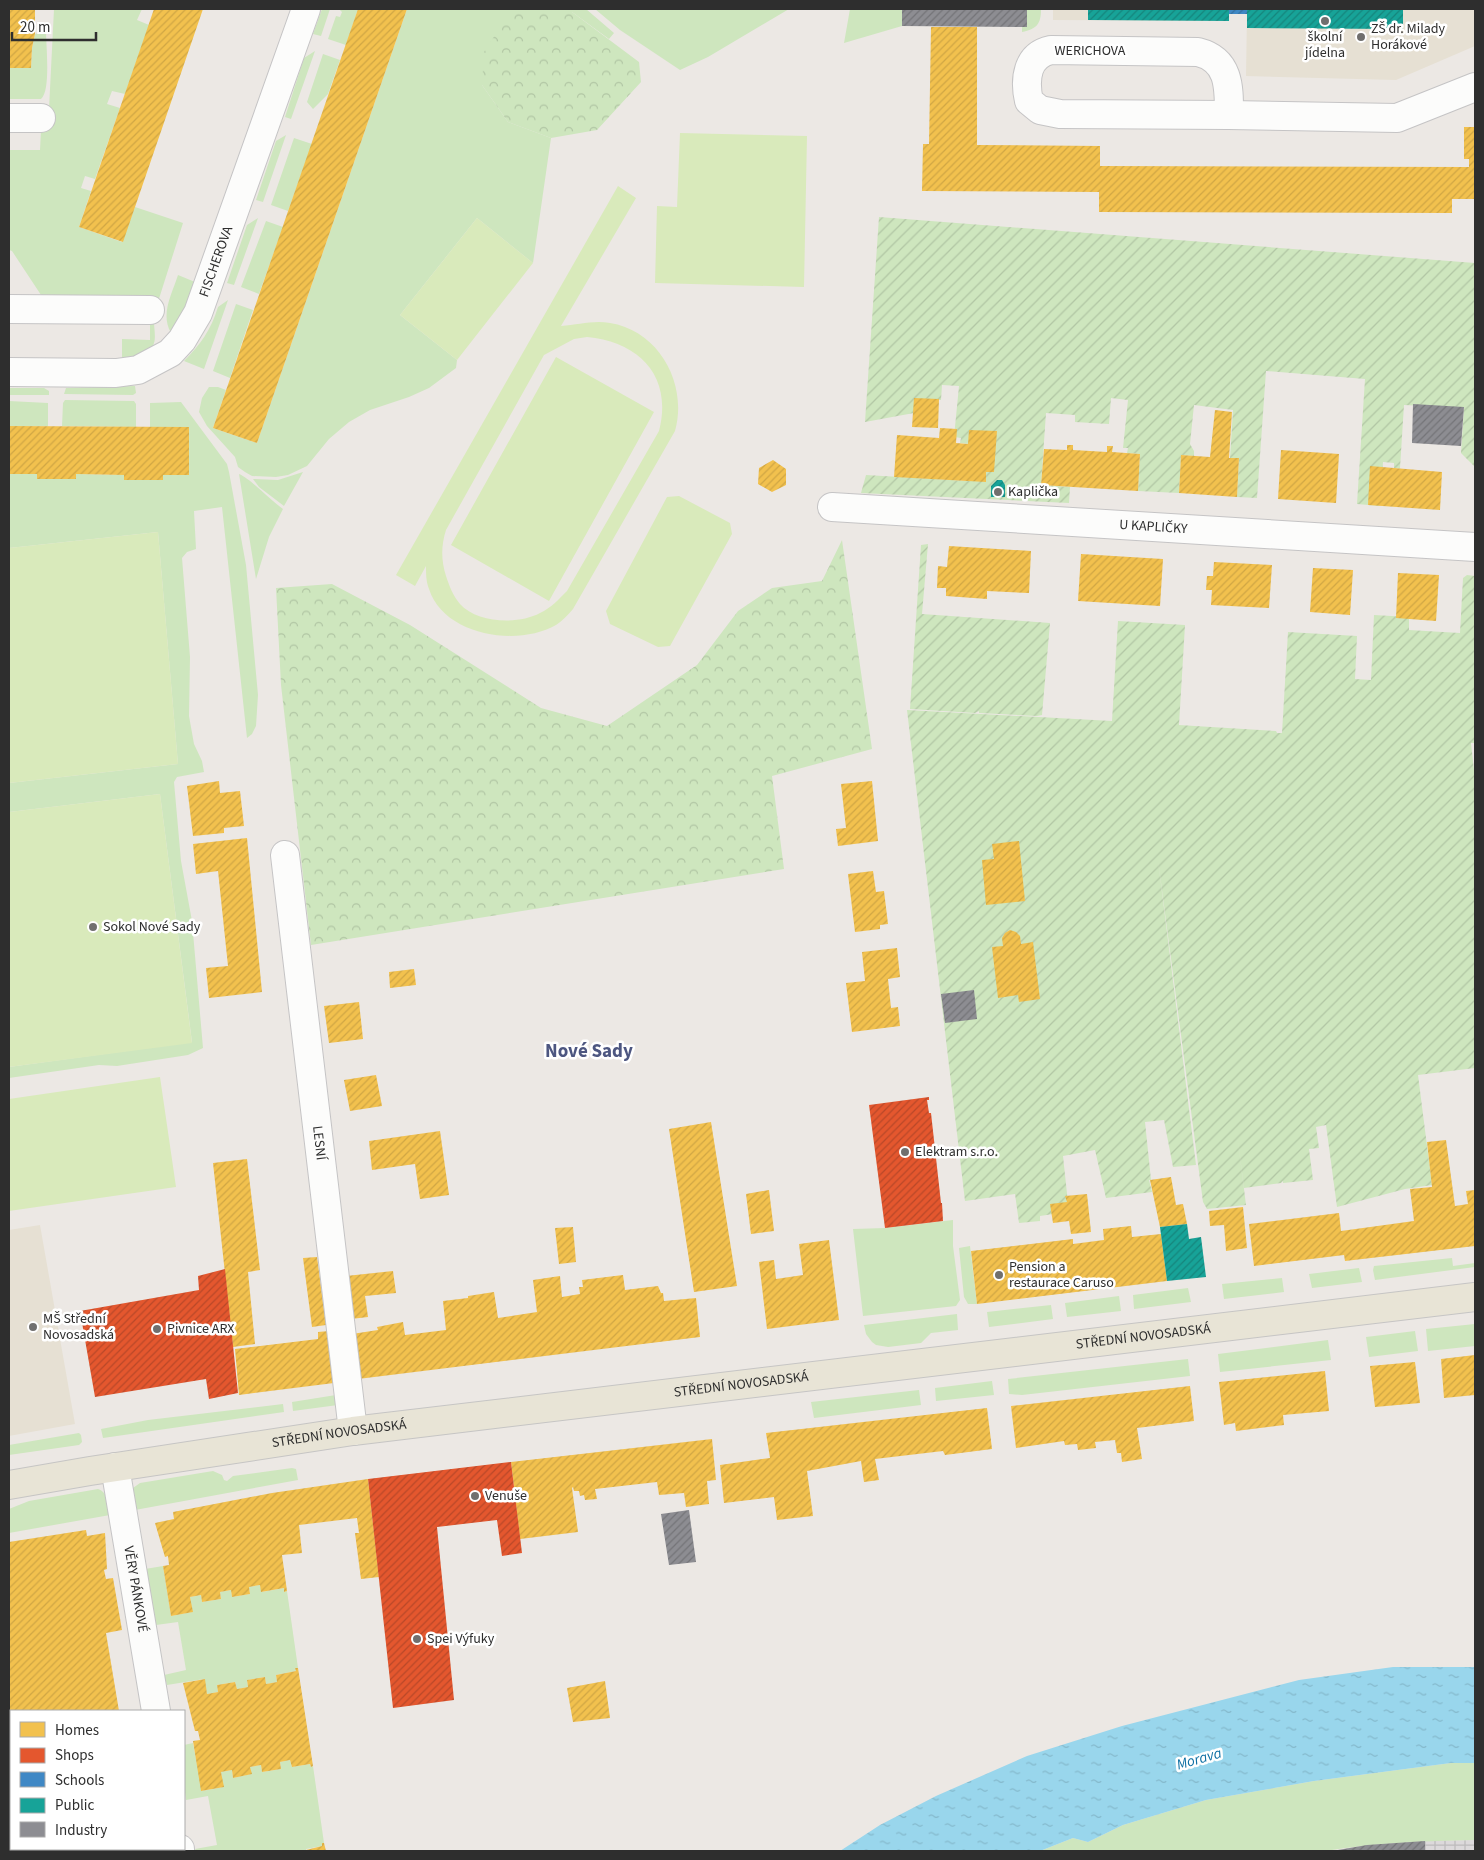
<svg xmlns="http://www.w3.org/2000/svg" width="1484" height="1860" font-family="'Source Sans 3',sans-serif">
<defs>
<pattern id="industrial-grid" width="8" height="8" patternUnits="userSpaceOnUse" patternTransform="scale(1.25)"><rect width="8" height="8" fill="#dcd9db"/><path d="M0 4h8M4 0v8" fill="none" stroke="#bdbbbc"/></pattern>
<pattern id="park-crowns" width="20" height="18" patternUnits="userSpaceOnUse" patternTransform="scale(1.25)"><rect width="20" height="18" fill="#cee6be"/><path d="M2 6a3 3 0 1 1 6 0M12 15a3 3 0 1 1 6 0" fill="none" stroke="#b1c6a4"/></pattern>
<pattern id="garden-furrows" width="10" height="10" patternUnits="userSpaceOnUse" patternTransform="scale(1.25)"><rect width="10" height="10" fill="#cee6be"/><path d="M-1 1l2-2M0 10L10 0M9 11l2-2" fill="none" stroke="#b1c6a4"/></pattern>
<pattern id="water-ripples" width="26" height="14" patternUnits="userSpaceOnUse" patternTransform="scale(1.25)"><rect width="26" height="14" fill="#99d6ec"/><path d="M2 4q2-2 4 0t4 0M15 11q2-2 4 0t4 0" fill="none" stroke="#84b8cb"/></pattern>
<pattern id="homes-hatch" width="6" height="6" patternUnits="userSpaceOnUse" patternTransform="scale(1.25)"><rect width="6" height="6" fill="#f2c14e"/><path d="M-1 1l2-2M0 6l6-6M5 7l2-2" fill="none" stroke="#d0a644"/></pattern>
<pattern id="shops-hatch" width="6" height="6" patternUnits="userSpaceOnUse" patternTransform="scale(1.25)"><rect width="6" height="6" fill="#e4572e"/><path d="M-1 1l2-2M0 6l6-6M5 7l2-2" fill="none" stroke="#b94828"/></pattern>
<pattern id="schools-hatch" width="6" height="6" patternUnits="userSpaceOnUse" patternTransform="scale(1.25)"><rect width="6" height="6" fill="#3f88c5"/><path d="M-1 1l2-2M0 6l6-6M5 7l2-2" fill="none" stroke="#3570a0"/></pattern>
<pattern id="public-hatch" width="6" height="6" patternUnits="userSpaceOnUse" patternTransform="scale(1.25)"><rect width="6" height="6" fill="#17a398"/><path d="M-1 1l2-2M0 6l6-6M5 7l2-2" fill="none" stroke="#15857c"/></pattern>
<pattern id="industry-hatch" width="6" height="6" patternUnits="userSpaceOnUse" patternTransform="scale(1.25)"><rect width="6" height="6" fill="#8d8d92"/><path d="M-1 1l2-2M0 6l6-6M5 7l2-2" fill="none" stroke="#747478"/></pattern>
</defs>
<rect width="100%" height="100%" fill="#ece8e4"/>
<path fill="url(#industrial-grid)" d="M1475 1840V1851H1346L1367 1845 1425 1841Z"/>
<path fill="#e6e0d3" d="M1053 9H1475V46L1396 80 1246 76 1247 14H1229V21L1053 20Z
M40 1225 75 1424 9 1436V1230Z"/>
<path fill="#cee6be" d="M54 9H142L137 20 149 25 125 94 112 91 107 104 120 108 95 179 85 176 81 188 91 191 79 227 122 242 135 207 183 223 157 305 43 298 12 251 9 250V150H40L41 130 48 129Z
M322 9H330L321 36 313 34Z
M339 9H358L346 45 328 39 336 16 340 17 342 12Z
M407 9H586L614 33 609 39 572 12 482 85 508 122 551 138 533 263 477 218 400 315 457 360 456 368 429 388 409 397 370 410 349 422 329 439 307 466 288 475 276 477 252 476 245 472 238 467 235 457 207 426 199 412 202 398 209 387H218L226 390 213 428 257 443Z
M595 9H789L708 57 680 70 620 30Z
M850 9H902V26L844 43Z
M1027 9H1041C1041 24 1037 29 1022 32V27L1027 26Z
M46 31C46 45 51 91 41 99H9V68H31L32 48 35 34Z
M315 51 291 119 285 117 304 58Z
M323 54 340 60 328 94 313 109 307 102Z
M286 135 263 202 256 200 276 141Z
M294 138 312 144 288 211 271 205Z
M258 218 234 285 227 283 247 225Z
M266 221 283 227 259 294 241 287Z
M178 275 195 282 180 321 171 333C160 314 172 294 178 275Z
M228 300 204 369 184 361C200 345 211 330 218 307Z
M236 304 253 310 230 378 213 371Z
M150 322H154C154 328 156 337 154 343 151 355 132 357 122 358V339L150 340Z
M135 386 136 393 133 395 64 394 66 388Z
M9 388H44L49 391V395H9Z
M65 400 134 401 136 404V427L62 426 63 403Z
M9 401 48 403V426H9Z
M181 402 227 464 229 472 246 565 258 695 256 726 252 734 247 738 222 507 194 511 196 549 187 552 182 558 190 657 189 716 194 744 202 761 204 772 177 777 174 782 181 861 192 921 203 1048 188 1055 117 1066 99 1065 9 1078V1067L192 1042 160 794 9 812V783L178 764 158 532 9 548V474H37V479H76V474L124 475 125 480H163V475L188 427H150V403Z
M303 472 284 506 259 487 253 479 278 480Z
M239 474C251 479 270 500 283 509L269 537 256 579Z
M953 1220V1246L960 1300 956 1306 863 1316 853 1229 885 1228Z
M970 1246 977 1304H968L964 1297 959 1248Z
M1452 1258 1453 1266 1475 1263V1267L1375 1280 1373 1270 1374 1266Z
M1359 1268 1362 1282 1312 1288 1309 1274Z
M1282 1278 1284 1292 1224 1299 1222 1284Z
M1188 1288 1191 1302 1134 1309 1133 1295Z
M1119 1296 1121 1311 1067 1317 1065 1303Z
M1051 1305 1053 1319 989 1327 987 1312Z
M957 1314 958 1330 931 1333 921 1343 888 1347 876 1345 872 1342 866 1334 864 1325Z
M1475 1324V1346L1428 1351 1426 1329Z
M1415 1331 1418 1351 1369 1357 1366 1337Z
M1328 1340 1331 1360 1220 1372 1218 1354Z
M1188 1359 1190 1376 1022 1395 1009 1394 1008 1379Z
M992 1381 994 1395 936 1401 935 1388Z
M919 1390 921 1405 814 1418 811 1402Z
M336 1395 338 1405 293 1411 292 1402Z
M283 1404 284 1412 103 1438 101 1429 148 1420Z
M79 1433 81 1435 82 1442 79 1445 9 1455V1445Z
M292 1468 296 1469 298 1480 135 1510 132 1492 133 1488 140 1483 213 1471 222 1475 224 1480 227 1481 233 1476Z
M98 1489C109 1493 108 1505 110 1515L9 1533V1509L29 1501Z
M163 1566 171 1616 192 1612 190 1597 201 1595 202 1602 221 1599 220 1592 231 1590 232 1597 250 1594 249 1587 260 1585 262 1592 284 1588V1592L287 1591 298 1668H295L296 1671 276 1675 277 1682 266 1684 265 1677 247 1680 248 1687 237 1689 235 1682 217 1685 218 1692 207 1694 204 1679 167 1685 164 1675 186 1670 178 1622 156 1625 145 1569Z
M193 1743 202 1791 223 1787 221 1772 232 1770 233 1778 251 1774 250 1767 261 1765 262 1772 281 1769 280 1762 290 1760 292 1767 310 1764 311 1767 313 1766 324 1843H322V1846L306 1849V1851H196L195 1849 217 1845 208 1796 186 1800 184 1785V1745Z
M1451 1763H1475V1840C1425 1841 1375 1843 1325 1851H1040L1073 1838 1088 1842 1123 1825 1206 1800 1314 1781Z"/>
<path fill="url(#park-crowns)" d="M510 12H572L639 62 641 82 597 130 551 138 508 122 482 85 484 52Z
M842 540 872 749 772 776 784 869 311 945 281 685 276 588 332 584 410 625 541 708 607 726 697 665 738 611 772 588 822 581Z"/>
<path fill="url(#garden-furrows)" d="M879 217 1475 263V467L1461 453 1464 408 1404 405 1400 468H1394V463L1383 462 1380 506 1357 504 1365 379 1266 371 1257 498 1237 497 1239 459 1230 458 1233 410 1194 405 1190 444 1194 451V456L1181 455 1179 493 1138 491 1140 454 1127 453 1128 448H1123L1128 400 1111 398 1109 424 1075 422V415L1046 413 1041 485 1070 487 1069 503 861 493 866 475 968 481 970 444 960 443 961 438 954 437 959 386 942 385 941 400 916 399 914 413 865 422Z
M928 544 922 614 1050 623 1042 715 1037 716 979 713V711L975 713 910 709 921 545Z
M1467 575 1475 576V743H1471L1475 779V1068L1418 1075 1432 1185 1405 1189 1337 1207 1326 1125 1316 1127 1319 1148 1309 1149 1313 1180 1283 1183V1181L1281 1183 1244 1188 1237 1133 1246 1205 1207 1209 1203 1202 1158 860 1196 1165 1173 1167 1164 1120 1145 1122 1151 1180H1149L1152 1192 1106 1198 1095 1150 1063 1156 1068 1203 1053 1214 1040 1216V1221L1019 1223 1015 1194 965 1201 907 710 1112 721 1118 621 1185 625 1179 725 1276 731 1277 733H1282L1288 632 1357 636 1355 679 1371 680 1374 615 1409 617V630L1460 633 1463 578Z"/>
<path fill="#d9eabb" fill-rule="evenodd" d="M680 133 807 136 804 287 655 283 657 206 677 207Z
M618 186 636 198 561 326C578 325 593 320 610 323 660 331 688 385 675 431L573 609C568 615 562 621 556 625 518 647 444 636 429 589 426 581 426 574 426 566L415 586 396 575ZM587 337C640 342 673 377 659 431L567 591C559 599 551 608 540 613 518 625 477 623 460 604 453 596 449 585 446 576 441 561 441 545 446 530L544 355 574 339Z
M477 218 533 263 457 360 400 315Z
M556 357 654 412 549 601 451 545Z
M679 496 730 523 732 534 670 646 658 647 610 624 606 611 667 497Z
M158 532 178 764 9 783V548Z
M160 794 192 1043 9 1067V812Z
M160 1077 176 1187 9 1211V1099Z"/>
<path fill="url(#water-ripples)" d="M1393 1667H1475V1763H1451L1314 1781 1206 1800 1123 1825 1088 1842 1073 1838 1040 1851H840L880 1825 936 1796 1027 1756 1122 1726 1299 1680Z"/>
<path fill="url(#homes-hatch)" d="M9 9H35V34L32 48 31 68H9Z
M154 9H203L123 242 79 227Z
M358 9H407L257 443 213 428Z
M931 27H977V145L1100 146V166L1469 167V159H1464V127H1475V199H1452V213L1099 212V192L922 191 923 144H929Z
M914 398 939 399 938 428 912 427Z
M1215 410 1232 412 1229 458H1239L1237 497 1179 493 1181 455 1210 457Z
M9 426 189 427V475H163V480H124V475L76 474V479H37V474H9Z
M940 428 957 429 956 443 968 444 969 430 997 431 994 472H986V482L894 477 897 435 939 438Z
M1067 445H1073V450L1107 452V446H1113L1112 452 1140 454 1138 491 1041 485 1044 449 1067 450Z
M1281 450 1339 454 1336 503 1278 499Z
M773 460 786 469V485L772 492 758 484 759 468Z
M1370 466 1442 472 1440 510 1368 505Z
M949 546 1031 551 1029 593 987 591V599L946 596V588H937L938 566 947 567Z
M1081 554 1163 559 1160 606 1078 601Z
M1214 562 1272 565 1269 608 1211 605 1212 590H1206L1207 576H1213Z
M1313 568 1353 570 1350 615 1310 612Z
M1398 573 1439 575 1436 621 1396 618Z
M219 781 220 793 240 791 244 826 224 828V833L193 836 187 786Z
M872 781 878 841 838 846 836 829 846 828 841 784Z
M247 838 262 992 209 998 206 968 228 966 218 871 196 874 193 844Z
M1019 841 1025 901 986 905 982 860 994 859 992 844Z
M873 871 876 892 884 891 888 924 880 925V929L855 932 848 874Z
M1010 930 1016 932 1020 936 1021 944 1033 942 1040 999 1019 1002 1018 995 998 998 992 947 1003 946 1002 938 1005 933Z
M897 948 900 977 888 979 891 1008 898 1007 900 1026 852 1032 846 983 865 981 862 952Z
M414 969 416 985 390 988 389 972Z
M359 1002 363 1039 329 1043 324 1006Z
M376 1075 382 1106 350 1111 344 1080Z
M711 1122 737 1286 694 1292 669 1129Z
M440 1131 449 1195 420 1199 415 1164 372 1170 369 1141Z
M1446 1140 1455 1206 1468 1204 1466 1191 1475 1190V1246L1345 1261 1344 1255 1254 1266 1249 1224 1339 1213 1341 1231 1414 1221 1410 1189 1432 1187 1427 1142Z
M247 1159 260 1270 248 1272 255 1344 233 1347 213 1163Z
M1171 1177 1176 1205 1183 1204 1187 1224 1160 1227 1150 1180Z
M769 1190 774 1231 751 1234 746 1194Z
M1087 1194 1091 1232 1071 1234 1069 1221 1053 1223 1050 1204 1067 1202 1065 1196Z
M1243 1207 1247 1248 1226 1251 1224 1225 1210 1226 1209 1211Z
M1131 1226 1132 1237 1161 1234 1167 1281 977 1304 971 1251 1073 1239V1244L1104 1240 1103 1229Z
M573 1227 576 1262 559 1264 555 1228Z
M829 1240 839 1320 767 1329 759 1262 774 1260 776 1279 803 1275 799 1244Z
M317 1257 326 1325 312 1327 303 1258Z
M393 1271 396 1293 365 1296 368 1317 351 1319 346 1276Z
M623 1275 625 1290 658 1286 661 1293H663L664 1301 696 1298 700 1337 358 1379 352 1334 378 1330 377 1327 403 1322 405 1335 446 1330 443 1301 468 1298V1296L494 1292 498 1318 537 1312 533 1280 560 1276 562 1297 580 1294 579 1287H583L582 1280Z
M329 1331 334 1383 239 1395 235 1349 318 1339V1332Z
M1475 1355V1395L1444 1398 1441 1359Z
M1415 1362 1420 1403 1375 1407 1370 1366Z
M1325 1371 1329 1411 1283 1415 1284 1425 1236 1431 1235 1423 1224 1425 1219 1382Z
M1190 1386 1194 1421 1137 1428 1142 1459 1122 1462 1121 1453H1117L1115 1440 1095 1442 1096 1448 1078 1450 1077 1444 1065 1445 1064 1441 1016 1448 1011 1406Z
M987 1408 992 1449 945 1455 943 1451 875 1459 879 1480 864 1482 861 1461 807 1471 813 1516 777 1520 774 1497 724 1503 720 1465 770 1458 766 1433Z
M712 1439 716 1480 707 1481 709 1504 686 1507 684 1493 659 1495 657 1482 595 1489 597 1499 585 1500 584 1495 580 1496 579 1491H574L573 1487 572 1488 578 1532 520 1539 511 1462Z
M368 1479 379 1577 361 1579 355 1533H359L357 1518 299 1525 302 1553 282 1555 287 1591 284 1592V1588L261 1592 260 1585 249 1587 250 1594 232 1597 231 1590 220 1592 221 1599 202 1602 201 1595 190 1597 193 1612 171 1616 163 1566 169 1565 168 1556 165 1557 155 1523 174 1519 173 1512 272 1493Z
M86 1530 87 1536 105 1533 107 1569 104 1570 106 1579 113 1578 122 1630 106 1633 119 1711H11L10 1748 9 1739V1542Z
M295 1668H298L313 1766 311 1767 310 1764 292 1767 290 1760 280 1762 281 1769 262 1772 261 1765 250 1767 252 1774 233 1778 232 1770 221 1772 224 1787 201 1791 193 1741 200 1740 198 1731H195L183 1683 205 1679 207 1694 218 1692 217 1685 235 1682 237 1689 248 1687 247 1680 265 1677 266 1684 277 1682 276 1675 296 1671Z
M605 1681 610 1718 573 1722 567 1688Z
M322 1843H324L326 1851H306V1850L322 1846Z
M28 1849H144V1851H28Z"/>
<path fill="url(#shops-hatch)" d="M929 1097V1100H927L929 1113H931L941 1203H942L943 1221 885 1228 869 1105Z
M225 1269 238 1393 209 1399 206 1379 95 1397 80 1311 199 1290 198 1276Z
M511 1462 522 1553 502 1556 497 1520 437 1527 454 1700 393 1708 368 1479Z"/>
<path fill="url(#schools-hatch)" d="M1229 9H1247V14H1229Z"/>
<path fill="url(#public-hatch)" d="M1088 9H1229V21L1088 20Z
M1247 9H1403V29L1247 28Z
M997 480H1002L1005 485V497H991V486Z
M1187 1224 1189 1239 1201 1237 1206 1277 1167 1281 1160 1227Z"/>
<path fill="url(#industry-hatch)" d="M902 9H1027V27L902 26Z
M1413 404 1464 407 1461 446 1412 443Z
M974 990 977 1019 945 1023 941 994Z
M689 1510 696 1562 669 1565 661 1514Z
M1425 1841V1851H1332L1367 1845Z"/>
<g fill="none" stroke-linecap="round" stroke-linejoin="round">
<defs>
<g id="minor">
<path d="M1051 50 1198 52C1230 60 1229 88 1229 115L1060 114 1040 110 1029 101C1024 79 1027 55 1051 50Z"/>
<path d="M1229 115 1397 118 1475 87"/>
<path d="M9 118H41"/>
<path d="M9 309 150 310"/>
<path id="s1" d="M9 372 116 373 138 370 170 353 182 340 198 313 306 9"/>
<path id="s2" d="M832 507 1475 547"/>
<path id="s3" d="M285 855 353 1431"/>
<path id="s4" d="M115 1467 156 1711"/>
<path d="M180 1849V1851"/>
</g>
<g id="major">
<path id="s5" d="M9 1485 90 1471 353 1431 1475 1297"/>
</g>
</defs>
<use href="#minor" stroke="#c5c4c5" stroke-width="30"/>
<use href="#major" stroke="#c6c5c4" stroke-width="30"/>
<use href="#minor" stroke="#fcfcfb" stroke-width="28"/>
<use href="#major" stroke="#e8e4d6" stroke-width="28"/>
</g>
<g fill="#706f6e" stroke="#fff" stroke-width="2">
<circle cx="1325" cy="21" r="5"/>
<circle cx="1361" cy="37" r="5"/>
<circle cx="998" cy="492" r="5"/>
<circle cx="93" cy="927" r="5"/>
<circle cx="905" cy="1152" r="5"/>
<circle cx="999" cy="1275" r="5"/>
<circle cx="33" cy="1327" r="5"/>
<circle cx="157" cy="1329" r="5"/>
<circle cx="475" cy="1496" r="5"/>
<circle cx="417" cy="1639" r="5"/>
</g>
<g text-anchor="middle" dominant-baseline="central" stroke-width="5" stroke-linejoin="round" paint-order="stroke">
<g font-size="14" fill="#2e2e2e" stroke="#fff" text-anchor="start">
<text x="1371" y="29">ZŠ dr. Milady<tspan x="1371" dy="16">Horákové</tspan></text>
<text x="1325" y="37" text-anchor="middle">školní<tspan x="1325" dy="16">jídelna</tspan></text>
<text x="1008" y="492">Kaplička</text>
<text x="103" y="927">Sokol Nové Sady</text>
<text x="915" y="1152">Elektram s.r.o.</text>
<text x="1009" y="1267">Pension a<tspan x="1009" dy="16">restaurace Caruso</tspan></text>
<text x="43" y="1319">MŠ Střední<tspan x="43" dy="16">Novosadská</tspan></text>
<text x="167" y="1329">Pivnice ARX</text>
<text x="485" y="1496">Venuše</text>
<text x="427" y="1639">Spei Výfuky</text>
</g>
<g font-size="14" fill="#2e2e2e" stroke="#fff">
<text x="1090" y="51">WERICHOVA</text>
<text stroke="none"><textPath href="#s1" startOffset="269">FISCHEROVA</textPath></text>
<text stroke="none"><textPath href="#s2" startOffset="322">U KAPLIČKY</textPath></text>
<text stroke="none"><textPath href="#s3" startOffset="290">LESNÍ</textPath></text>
<text stroke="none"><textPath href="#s5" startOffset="1144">STŘEDNÍ NOVOSADSKÁ</textPath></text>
<text stroke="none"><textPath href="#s5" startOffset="739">STŘEDNÍ NOVOSADSKÁ</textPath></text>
<text stroke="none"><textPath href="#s5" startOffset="334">STŘEDNÍ NOVOSADSKÁ</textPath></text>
<text stroke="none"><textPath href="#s4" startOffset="124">VĚRY PÁNKOVÉ</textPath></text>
</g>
<g font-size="15" font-style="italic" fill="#0d6fa3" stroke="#fff">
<text transform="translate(1199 1759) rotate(-16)">Morava</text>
</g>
<g font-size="19" font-weight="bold" fill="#4d5680" stroke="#fff">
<text x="589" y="1051">Nové Sady</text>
</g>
</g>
<rect width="1484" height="1860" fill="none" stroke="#2e2e2e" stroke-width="20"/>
<rect x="10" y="1710" width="175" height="140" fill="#ffffff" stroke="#ababab"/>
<rect x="20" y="1722" width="25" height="15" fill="#f2c14e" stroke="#ababab"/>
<text x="55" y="1735" font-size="15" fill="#2e2e2e">Homes</text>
<rect x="20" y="1748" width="25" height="15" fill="#e4572e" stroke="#ababab"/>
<text x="55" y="1760" font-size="15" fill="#2e2e2e">Shops</text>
<rect x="20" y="1772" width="25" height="15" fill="#3f88c5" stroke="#ababab"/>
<text x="55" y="1785" font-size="15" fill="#2e2e2e">Schools</text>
<rect x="20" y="1798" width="25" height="15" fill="#17a398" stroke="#ababab"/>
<text x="55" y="1810" font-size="15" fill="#2e2e2e">Public</text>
<rect x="20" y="1822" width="25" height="15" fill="#8d8d92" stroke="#ababab"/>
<text x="55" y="1835" font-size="15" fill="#2e2e2e">Industry</text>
<path d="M12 32v8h84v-8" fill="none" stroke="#2e2e2e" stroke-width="2.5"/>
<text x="20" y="32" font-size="15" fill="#2e2e2e" stroke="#ffffff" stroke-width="4" paint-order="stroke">20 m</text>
</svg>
